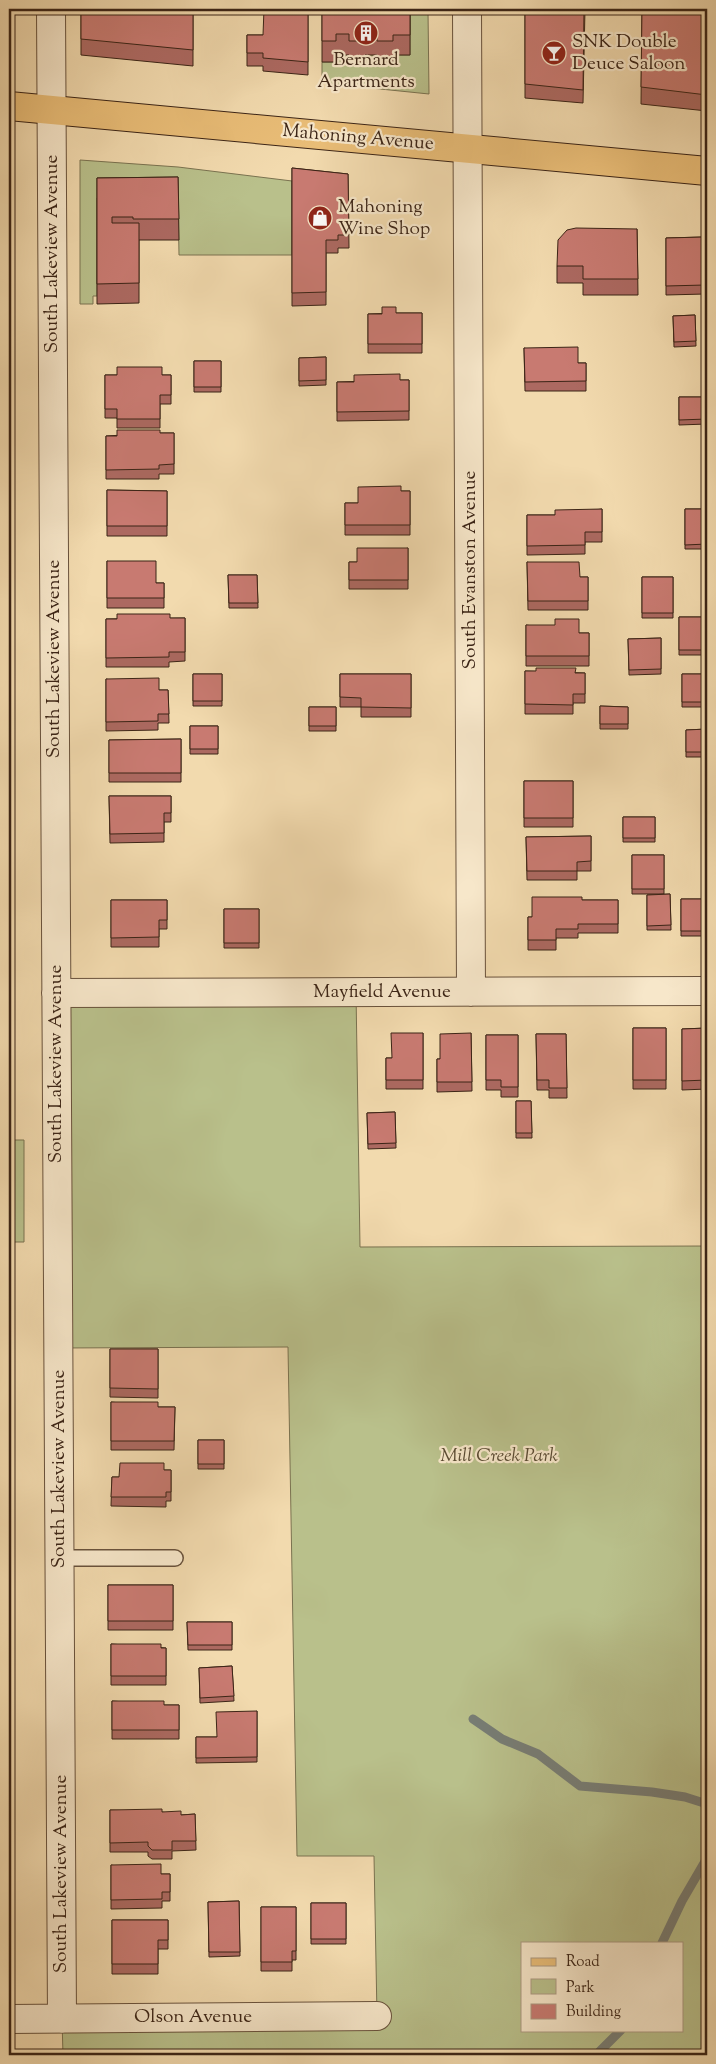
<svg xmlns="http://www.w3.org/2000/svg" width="716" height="2064" font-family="'Sorts Mill Goudy',serif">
<rect width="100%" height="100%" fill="#f2daae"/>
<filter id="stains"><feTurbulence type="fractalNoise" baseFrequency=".004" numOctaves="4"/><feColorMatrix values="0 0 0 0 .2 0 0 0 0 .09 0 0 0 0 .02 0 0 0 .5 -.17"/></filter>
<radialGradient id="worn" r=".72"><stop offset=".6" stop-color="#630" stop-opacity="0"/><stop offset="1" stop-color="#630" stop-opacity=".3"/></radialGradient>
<path fill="#b9c08b" stroke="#7a7250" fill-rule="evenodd" d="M410 11H428L429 94 322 83V62H336V55H349L365 62V55H377V62H393V55H410Z
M80 160 178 167 292 181V255H179L178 198H97V296H93V304H80Z
M356 992 360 1247 707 1246V2055H63L62 2019 377 2016 374 1856H297L288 1347 58 1348 56 993ZM522 1943H682V2030H522Z
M9 1140H24V1242H9Z"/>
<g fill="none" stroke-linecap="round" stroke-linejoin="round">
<path stroke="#777d75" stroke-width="9" d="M473 1719 502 1739 538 1754 580 1786 652 1792 685 1797 707 1804
M662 1943 682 1901 707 1858
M596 2055 621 2030"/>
<defs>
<path id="service" d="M59 1558H175"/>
<path id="minor" d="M51 9 62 2019
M467 9 471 992
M56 993 707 991
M9 2019 377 2016"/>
<path id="primary" d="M9 106 707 171"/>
</defs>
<use href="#service" stroke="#69523c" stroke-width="18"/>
<use href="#minor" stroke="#69523c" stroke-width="30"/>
<use href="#primary" stroke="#3b2416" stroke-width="30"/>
<use href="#service" stroke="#f7e7ca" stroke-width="15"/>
<use href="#minor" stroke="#f7e7ca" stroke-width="28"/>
<use href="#primary" stroke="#e9bd77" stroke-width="28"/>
</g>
<path fill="#ac6961" stroke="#3b2416" d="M81 9H193V66L81 55Z
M308 9V75L263 71V66H247V35H263Z
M322 9H410V55H393V62H377V55H365V62H349V55H336V62H322Z
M525 9H585L583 103 525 98Z
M642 9H707V111L641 104Z
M9 141 12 142 13 304H9Z
M292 168 348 174 349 248H338V253H326V305L292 306Z
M178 177 179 240H139V303L97 304V178Z
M637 229 638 295H583V283H557V266Z
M703 237 705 294 666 295V238Z
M396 313H422V353H368V314Z
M695 315 696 346 674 347 673 316Z
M524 348 578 363H586V391H525Z
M326 357V385L299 386V358Z
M194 361H221V392H194Z
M105 375H171V404H160V428H117V418H105Z
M400 380H409V420L337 421V382Z
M679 397H707V424L679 425Z
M160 433H174V474H159V479H106V436Z
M107 490 167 491V536H107Z
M401 491H410V535H345V503H358Z
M602 509V542H585V554L527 555V515H555Z
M685 509H707V549H685Z
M408 548V589H349V562H357Z
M107 561 156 583H164V608H107Z
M527 562 580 577H588V610H528Z
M228 575H257L258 608H229Z
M642 577H673V618H642Z
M679 617H707V655H679Z
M185 618V661L169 662V667H106V619Z
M526 625 579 633H589V666H526Z
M661 638V674L629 675 628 639Z
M525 671 585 673V703H573V714H525Z
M193 674H222V706H193Z
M340 674H411V717H361V707H340Z
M682 674H707V707H682Z
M106 679 159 690H168L169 723H158V730L106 731Z
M600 706 628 707V729H600Z
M309 707H336V731H309Z
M190 726H218V754H190Z
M707 729V757H686V730Z
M181 739V782H109V740Z
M524 781H573V827H524Z
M109 796H171V822H164V842L110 843Z
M623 817H655V842H623Z
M591 836V871H577V880H527L526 837Z
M632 855H664V894H632Z
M670 894 671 930H647V895Z
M681 899H707V936H681Z
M111 900H167V929H159V947H111Z
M582 900H618V933H578V938H556V950H528V917H532Z
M224 909H259V948H224Z
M633 1028H666V1089H633Z
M707 1028V1089L682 1090V1029Z
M423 1033V1089H386V1058H392Z
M471 1033 472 1091 437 1092V1059H440Z
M536 1034H566L567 1098H549V1090H537Z
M486 1035H518V1097H501V1090H486Z
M516 1101H531L532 1138H516Z
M395 1112 396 1148 368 1149 367 1113Z
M110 1349H158V1398L110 1397Z
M111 1402 158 1407H175L174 1450H111Z
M198 1440H224V1469H198Z
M164 1470H171V1501H166V1507L111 1506 112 1477H119Z
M108 1585H173V1630H108Z
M187 1622H232V1650H188Z
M111 1644 166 1648V1685H111Z
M232 1666 234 1701 200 1703 199 1668Z
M112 1701 164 1705H179V1739H112Z
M257 1711V1762L196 1763V1737H217Z
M110 1810 162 1812 181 1815 195 1814 196 1850 172 1851V1859H152L148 1856V1852H110Z
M111 1865 161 1874H170V1901H162V1908L111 1909Z
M239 1901 240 1956 209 1957 208 1902Z
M311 1903H346V1944H311Z
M261 1907H296V1960H292V1971H261Z
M112 1920H168V1949H158V1974H112Z"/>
<path fill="#c87a71" stroke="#3b2416" d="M81 9H193V50L81 39Z
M264 9H308V62L263 58V53H247V35H263Z
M322 9H410V35H393V41H377V35H365V41H349V34H336V41H322Z
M525 9H584L583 90 525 84Z
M642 9H707V95L641 87Z
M9 141 12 142 13 288 9 287Z
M292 168 348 174 349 235H338V240H326V292L292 293Z
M178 177 179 219H133V217H112V223H139V283L97 284V178Z
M576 228 637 229 638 279H583V266H557L558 240 567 230Z
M703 237 705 285 666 286V238Z
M382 307H396V313H422V344H368V314H382Z
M695 315 696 341 674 342 673 316Z
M578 347V363H586V381L525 382 524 348Z
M326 357V380L299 381V358Z
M194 361H221V387H194Z
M117 367H162V375H171V395H160V419H117V409H105V375H117Z
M400 374V380H409V411L337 412V382H354V375Z
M679 397H707V419L679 420Z
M117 430H160V433H174V464L159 465V469L106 470V436H117Z
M401 486V491H410V525H345V503H358V487Z
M107 490 167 491V526H107Z
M602 509V532H585V545L527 546V515H555V510Z
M685 509H707V544L685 545Z
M357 548H408V580H349V562H357Z
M107 561H156V583H164V598H107Z
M527 562H579L580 577H588V601H528Z
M228 575H257L258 603H229Z
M642 577H673V613H642Z
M117 614H170V618H185V652H169V657L106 658V619H117Z
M679 617H707V650H679Z
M555 619H579V633H589V656H526V625H555Z
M661 638V669L629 670 628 639Z
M536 668H576L575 673H585V694H573V705L525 704V671H536Z
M193 674H222V701H193Z
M340 674H411V708L361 707V698L340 697Z
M682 674H707V702H682Z
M159 678V690H168L169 714H158V721L106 722V679Z
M600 706 628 707V724H600Z
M309 707H336V726H309Z
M190 726H218V749H190Z
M707 729V752H686V730Z
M181 739V773H109V740Z
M524 781H573V818H524Z
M109 796H171V813H164V833L110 834Z
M623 817H655V838H623Z
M591 836V861L577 862V871H527L526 837Z
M632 855H664V889H632Z
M670 894 671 925 647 926V895Z
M532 897H582V900H618V924H578V929H556V940H528V917H532Z
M681 899H707V931H681Z
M111 900H167V920H159V937L111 938Z
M224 909H259V943H224Z
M633 1028H666V1080H633Z
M707 1028V1080L682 1081V1029Z
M391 1033H423V1080H386V1058H392Z
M471 1033 472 1082H437V1059H440V1034Z
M536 1034H566L567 1088H549V1080H537Z
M486 1035H518V1087H501V1080H486Z
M516 1101H531L532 1133H516Z
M395 1112 396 1143 368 1144 367 1113Z
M110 1349H158V1389L110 1388Z
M111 1402H158V1407H175L174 1441H111Z
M198 1440H224V1464H198Z
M120 1463H164V1470H171V1492H166V1497H111L112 1477H119Z
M108 1585H173V1621H108Z
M187 1622H232V1645H188Z
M111 1644H161V1648H166V1676H111Z
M232 1666 234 1696 200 1698 199 1668Z
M112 1701H164V1705H179V1730H112Z
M257 1711V1757L196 1758V1737H217L216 1712Z
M162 1809V1812L181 1811V1815L195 1814 196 1841H172V1850H152L148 1846V1842L110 1843V1810Z
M161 1864V1874H170V1892H162V1899L111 1900V1865Z
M239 1901 240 1952H209L208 1902Z
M311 1903H346V1939H311Z
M261 1907H296V1951H292V1962H261Z
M112 1920H168V1940H158V1964H112Z"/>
<defs>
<symbol id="building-disc" viewBox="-11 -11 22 22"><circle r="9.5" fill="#8f2418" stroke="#f7e7ca"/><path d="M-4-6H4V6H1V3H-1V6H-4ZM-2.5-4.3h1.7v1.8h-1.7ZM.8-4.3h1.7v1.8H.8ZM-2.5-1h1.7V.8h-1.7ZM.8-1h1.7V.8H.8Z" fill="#fff"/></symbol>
<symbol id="bar-disc" viewBox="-11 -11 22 22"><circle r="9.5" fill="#8f2418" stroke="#f7e7ca"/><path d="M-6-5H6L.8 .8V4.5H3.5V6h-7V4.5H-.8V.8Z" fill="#fff"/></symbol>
<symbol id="shop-disc" viewBox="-11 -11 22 22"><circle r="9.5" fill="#8f2418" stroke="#f7e7ca"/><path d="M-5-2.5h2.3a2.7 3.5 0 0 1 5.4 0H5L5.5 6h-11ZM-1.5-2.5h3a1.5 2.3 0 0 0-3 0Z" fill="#fff"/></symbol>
</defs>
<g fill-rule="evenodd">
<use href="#building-disc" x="352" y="19" width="28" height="28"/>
<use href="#bar-disc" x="540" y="39" width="28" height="28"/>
<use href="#shop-disc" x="306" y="204" width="28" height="28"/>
</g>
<g text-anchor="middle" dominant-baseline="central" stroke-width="4.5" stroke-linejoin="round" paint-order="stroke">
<g font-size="19" fill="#3b2416" stroke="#f7e7ca" text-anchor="start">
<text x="572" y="42">SNK Double<tspan x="572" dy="22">Deuce Saloon</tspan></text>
<text x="366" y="60" text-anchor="middle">Bernard<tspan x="366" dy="22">Apartments</tspan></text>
<text x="338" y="207">Mahoning<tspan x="338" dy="22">Wine Shop</tspan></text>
</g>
<g font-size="19" fill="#3b2416" stroke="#f7e7ca">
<text transform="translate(358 138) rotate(5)">Mahoning Avenue</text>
<text transform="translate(52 254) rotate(-90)">South Lakeview Avenue</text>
<text transform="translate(470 570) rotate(-90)">South Evanston Avenue</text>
<text transform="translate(54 659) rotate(-90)">South Lakeview Avenue</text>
<text x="382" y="992">Mayfield Avenue</text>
<text transform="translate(56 1064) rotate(-90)">South Lakeview Avenue</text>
<text transform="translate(59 1469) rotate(-90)">South Lakeview Avenue</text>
<text transform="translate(61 1874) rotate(-90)">South Lakeview Avenue</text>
<text x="193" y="2017">Olson Avenue</text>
</g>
<g font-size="19" font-style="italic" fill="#5a4b33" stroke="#f7e7ca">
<text x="499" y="1456">Mill Creek Park</text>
</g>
</g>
<rect width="716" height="2064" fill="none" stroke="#f2daae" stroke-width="30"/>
<rect x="10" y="10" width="696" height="2044" fill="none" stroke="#3b2416" stroke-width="2.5"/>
<rect x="15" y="15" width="686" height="2034" fill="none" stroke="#3b2416"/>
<rect x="521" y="1942" width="162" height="90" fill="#f7e7ca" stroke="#ac9982"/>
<rect x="531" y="1958" width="25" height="8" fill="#e9bd77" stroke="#ac9982"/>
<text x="566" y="1966" font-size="15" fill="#3b2416">Road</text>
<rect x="531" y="1979" width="25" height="15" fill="#b9c08b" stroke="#ac9982"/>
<text x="566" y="1992" font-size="15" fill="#3b2416">Park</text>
<rect x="531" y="2004" width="25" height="15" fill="#c87a71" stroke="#ac9982"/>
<text x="566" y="2016" font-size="15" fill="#3b2416">Building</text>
<rect width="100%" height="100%" filter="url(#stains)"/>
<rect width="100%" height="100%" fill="url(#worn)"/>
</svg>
